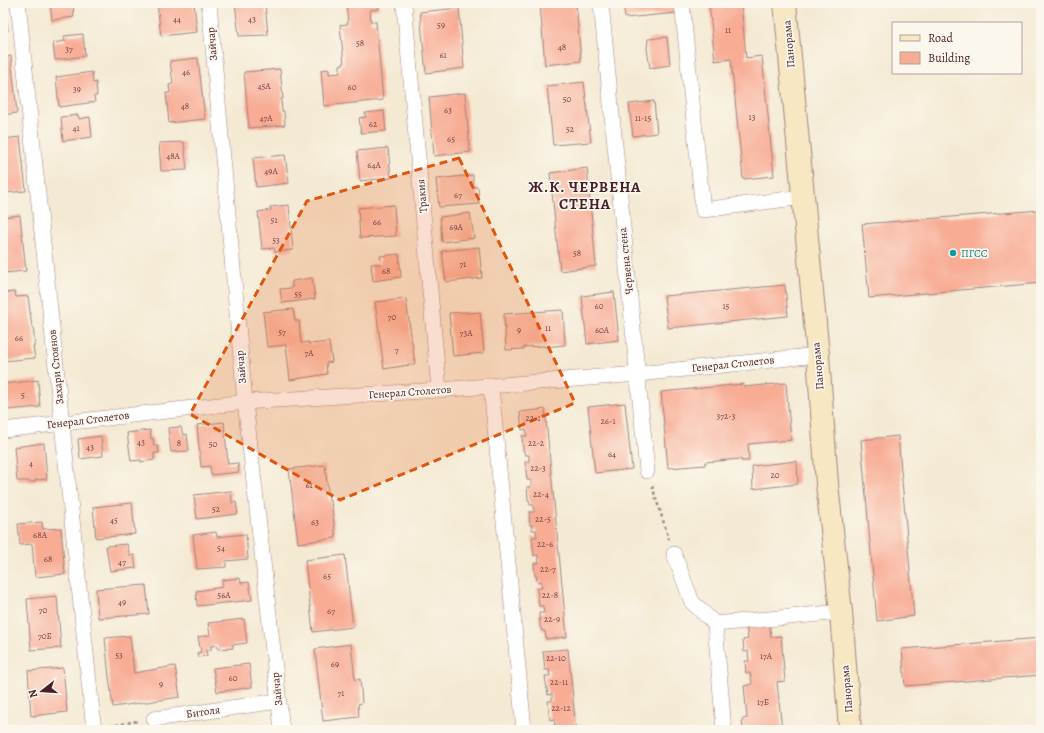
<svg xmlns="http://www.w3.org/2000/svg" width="1044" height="733" font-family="Alegreya,serif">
<rect width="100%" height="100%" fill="#fbf7ec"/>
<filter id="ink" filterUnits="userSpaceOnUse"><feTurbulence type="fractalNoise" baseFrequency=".025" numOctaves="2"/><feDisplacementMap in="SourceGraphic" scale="8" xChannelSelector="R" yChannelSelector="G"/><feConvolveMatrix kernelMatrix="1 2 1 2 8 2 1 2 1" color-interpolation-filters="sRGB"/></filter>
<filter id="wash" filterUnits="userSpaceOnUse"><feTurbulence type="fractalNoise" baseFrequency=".012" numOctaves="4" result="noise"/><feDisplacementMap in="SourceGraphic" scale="16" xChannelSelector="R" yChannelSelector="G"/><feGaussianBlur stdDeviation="0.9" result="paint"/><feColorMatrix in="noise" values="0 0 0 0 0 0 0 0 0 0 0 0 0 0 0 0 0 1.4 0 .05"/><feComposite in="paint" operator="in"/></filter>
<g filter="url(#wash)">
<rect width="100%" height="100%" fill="#f4ead4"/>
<g id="blocks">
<path fill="#f8ac94" d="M3 3H4L8 31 3 32Z
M50 3H73L74 17 52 20Z
M157 3H194L197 32 161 36Z
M235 3H265L268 35 239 36Z
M346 3H379V9L370 10 371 22H376L383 100 324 106 321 70 329 69V74L340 73V65L344 64 340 25 348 24Z
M540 3H576L581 61 545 65Z
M623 3H676L677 13 625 18Z
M709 3H741L746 58 762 56 774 176 743 179 731 59 715 61Z
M459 8 464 68 426 73 420 12Z
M83 34 85 56 55 60 53 43 65 41 64 36Z
M667 37 670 65 650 68 647 49 648 39Z
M11 56 17 113 3 115V58Z
M198 58 205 119 169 123 166 93H170L169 85 173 84 170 61Z
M280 69 283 99H281L282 111H284L285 125 249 128 244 72Z
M92 72 93 83 96 82 97 96H94L95 102 59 107 56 77Z
M584 82 591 142 553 145 547 86Z
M465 93 470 152 434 156 429 97Z
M654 101 657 133 633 136 629 104Z
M384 111 386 131 361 133 359 118 366 117 365 113Z
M78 115 79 119 90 117 92 137 63 141 61 117Z
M20 137 26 191 3 193V139Z
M184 142 187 170 161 171 159 143Z
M388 148 391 178 360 181 357 151Z
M285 155 289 183 256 187 253 158Z
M587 168 596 266 560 271 550 173Z
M473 175V187H478L479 204 439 207 436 179Z
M289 205 293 250 275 252 274 248 262 249 258 212 271 210 270 207Z
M394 205 396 236 360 238 358 208Z
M1041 210V283L869 298 862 224Z
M470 213 474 238 442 242 440 217Z
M20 215 26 271 3 273V217Z
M479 247 482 278 446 282 442 251Z
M399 254 401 277 373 281 371 264H381L380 256Z
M312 278 315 299 282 303 280 289 292 288V281Z
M785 285 788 316 668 328 664 296Z
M15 292 16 297 28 296 32 327 33 326 35 346H33L35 358 3 361V293Z
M614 292 619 340 587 344 582 296Z
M406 299 415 364 384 369 375 302Z
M293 309 295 321H299L301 343 309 342V344L329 342 332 362 326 363 327 374 290 380 286 345 267 347 263 312Z
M563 310 565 345 545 347 544 346 524 347V349L506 350 504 314Z
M467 312V313L480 312 484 353 453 356 449 313Z
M38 380 40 407 8 410 5 384Z
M786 383 791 440 748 444 749 461H741V459L705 462V465L668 468 661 392 744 384V387Z
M625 403 632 469 595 473 588 407Z
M545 409 567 637 546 639 545 631H542L540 626 539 613H544L543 606H539L537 588H542L541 581 537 582V576H535L534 563H539L538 555 534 556 532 537H537L536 530H532V525H530L529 512H534V505H530L529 500H528L527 487H531V480H527L525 462 529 461V455H525L523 449 522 436H527L526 429 522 430 520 412Z
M224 422 228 464 238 463 239 472 211 475 210 466 201 467 197 425Z
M181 427 183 435 187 434 189 451 171 452 168 428Z
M150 430 151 439 153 438 154 446H158L159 453H154V460L141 462V460L131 461 127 433Z
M101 436 103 456 80 459 78 439Z
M898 436 914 616 877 621 861 440Z
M44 443 47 479 35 480V482H28V481H17L14 447Z
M797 461 798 484 753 489 752 466Z
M325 465 329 501H331L336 538 298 543 289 469Z
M231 491 232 503 236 502 238 514 197 519 194 495Z
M132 503 135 534 96 538 93 507Z
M42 522 43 529 61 528 65 574 35 577 32 544 20 545 18 524Z
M216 532 217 537 246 534 248 559 226 561V567L197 569 193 535Z
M127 544 130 556 134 555 136 568 110 571 106 546Z
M345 555 353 627 313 632 305 560Z
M240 578 241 583 249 582 252 600 197 606 196 591 223 587 222 580Z
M146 585 149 614 98 618 96 589Z
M57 596 61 648 31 650 27 599Z
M244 619 247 643 232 645 233 648 218 649 217 645 211 646V650H206L207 656 198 657 197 653 201 652 198 637 210 635 208 623Z
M769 622 771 637 781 636 785 681 777 682 782 730H743L742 719 747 718 744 686 752 684 750 673H746L745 661H749L748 651 744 652 743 640 748 639 746 624Z
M130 636 134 673 175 666 180 697 113 707 109 677 105 638Z
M1041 638V675L905 686 902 649Z
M351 644 355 680 360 679 362 703 358 704 359 717 323 721 315 649Z
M568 649 576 730H550V727L555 726 554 719 550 720 549 714 548 701H552V694L548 695 545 676H550L549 669 545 670 543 651Z
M249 664 252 687 217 692 213 668Z
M63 668 67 712 31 716 28 671Z"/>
</g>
</g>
<g filter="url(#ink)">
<use href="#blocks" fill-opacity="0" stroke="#9f8480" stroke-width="1"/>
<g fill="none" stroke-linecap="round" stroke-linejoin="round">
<defs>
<path id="street" d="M18 3 94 730
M209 3 245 402 282 730
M404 3 439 390
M601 3 647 471
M682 3 703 210 803 197
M491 386 524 730
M3 430 245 402 439 390 638 374 818 355
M674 554 692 602 715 624 724 730
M715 624 841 612
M154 719 278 701"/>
<path id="secondary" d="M785 3 818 355 827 484 841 612 850 730"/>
</defs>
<use href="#street" stroke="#9f8480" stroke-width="16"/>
<use href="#secondary" stroke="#9f8480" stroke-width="24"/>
<path stroke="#9f8480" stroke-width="2.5" stroke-dasharray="3 3" stroke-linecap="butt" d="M652 486 669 539
M110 726 138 721"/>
<use href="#street" stroke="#fff" stroke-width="15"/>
<use href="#secondary" stroke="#f7e8c3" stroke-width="22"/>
</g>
</g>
<path fill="#e0560e" fill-opacity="0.2" stroke="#e0560e" stroke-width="3" stroke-dasharray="8 5" stroke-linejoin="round" d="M459 158 575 403 340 500 190 414 307 201Z"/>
<circle fill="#0f9aa8" stroke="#fbf7ec" stroke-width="1.5" cx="953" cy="253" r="4"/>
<g text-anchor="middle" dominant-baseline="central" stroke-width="3.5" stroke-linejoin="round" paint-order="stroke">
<g font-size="9" fill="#764245">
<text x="177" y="19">44</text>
<text x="252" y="19">43</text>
<text x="441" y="25">59</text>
<text x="728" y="30">11</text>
<text x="360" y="43">58</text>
<text x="562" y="47">48</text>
<text x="69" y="49">37</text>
<text x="443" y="55">61</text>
<text x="186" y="72">46</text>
<text x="264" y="86">45А</text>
<text x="352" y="87">60</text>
<text x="77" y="89">39</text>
<text x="567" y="99">50</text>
<text x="185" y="106">48</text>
<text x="448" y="110">63</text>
<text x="752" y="117">13</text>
<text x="266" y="118">47А</text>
<text x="643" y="118">11-15</text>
<text x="373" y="124">62</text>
<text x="76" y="128">41</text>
<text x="570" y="129">52</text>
<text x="451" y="139">65</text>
<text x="173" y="156">48А</text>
<text x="374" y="165">64А</text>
<text x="271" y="171">49А</text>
<text x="458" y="195">67</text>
<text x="274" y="220">51</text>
<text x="377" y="222">66</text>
<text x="456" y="227">69А</text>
<text x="276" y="240">53</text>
<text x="577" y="253">58</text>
<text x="463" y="264">71</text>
<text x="386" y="271">68</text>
<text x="298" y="294">55</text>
<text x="599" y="306">60</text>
<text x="726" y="306">15</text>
<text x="392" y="317">70</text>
<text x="548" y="328">11</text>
<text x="519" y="330">9</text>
<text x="602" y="330">60А</text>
<text x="282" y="332">57</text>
<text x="466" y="333">73А</text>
<text x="19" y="338">66</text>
<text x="397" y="350">7</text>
<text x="309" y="353">7А</text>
<text x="23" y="395">5</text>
<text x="726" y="416">372-3</text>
<text x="533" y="418">22-1</text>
<text x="608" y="421">26-1</text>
<text x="141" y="442">43</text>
<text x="179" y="443">8</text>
<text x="536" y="443">22-2</text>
<text x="213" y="444">50</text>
<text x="90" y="447">43</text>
<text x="612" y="454">64</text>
<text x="31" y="463">4</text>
<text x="538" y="468">22-3</text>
<text x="775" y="475">20</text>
<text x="309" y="485">61</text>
<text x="541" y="494">22-4</text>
<text x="216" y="509">52</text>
<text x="543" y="519">22-5</text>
<text x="114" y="520">45</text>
<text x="315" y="522">63</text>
<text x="40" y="535">68А</text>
<text x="545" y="544">22-6</text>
<text x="221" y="548">54</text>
<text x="48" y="559">68</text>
<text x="122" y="562">47</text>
<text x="548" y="569">22-7</text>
<text x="327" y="576">65</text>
<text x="224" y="595">56А</text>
<text x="550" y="595">22-8</text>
<text x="122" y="602">49</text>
<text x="43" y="610">70</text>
<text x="331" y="611">67</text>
<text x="552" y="619">22-9</text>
<text x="45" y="636">70Б</text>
<text x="119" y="655">53</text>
<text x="766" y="656">17А</text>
<text x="556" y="658">22-10</text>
<text x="335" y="664">69</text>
<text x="233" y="678">60</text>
<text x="559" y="682">22-11</text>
<text x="161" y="684">9</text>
<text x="341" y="693">71</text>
<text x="763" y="702">17Б</text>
<text x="561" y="708">22-12</text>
</g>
<g font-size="11" fill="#4a1f2b" stroke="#fbf7ec">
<text transform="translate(212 44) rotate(-95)">Зайчар</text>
<text transform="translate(789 44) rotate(-95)">Панорама</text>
<text transform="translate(422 196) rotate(-95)">Тракия</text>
<text transform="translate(626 261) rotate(-96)">Червена стена</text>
<text transform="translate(733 364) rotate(-6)">Генерал Столетов</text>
<text transform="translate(818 366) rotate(-95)">Панорама</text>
<text transform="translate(56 367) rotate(-96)">Захари Стоянов</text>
<text transform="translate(241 367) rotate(-95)">Зайчар</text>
<text transform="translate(410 392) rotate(-4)">Генерал Столетов</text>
<text transform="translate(88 420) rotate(-7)">Генерал Столетов</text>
<text transform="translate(277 689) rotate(-96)">Зайчар</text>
<text transform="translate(847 689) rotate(-95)">Панорама</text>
<text transform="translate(203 712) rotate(-8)">Битоля</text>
</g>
<g font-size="11" fill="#0d838f" stroke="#fbf7ec" text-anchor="start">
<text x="961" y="253">ПГСС</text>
</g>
<g font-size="15" font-weight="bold" letter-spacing="1" fill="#4a1f2b" stroke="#fbf7ec">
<text x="585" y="187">Ж.К. ЧЕРВЕНА<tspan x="585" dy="17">СТЕНА</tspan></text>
</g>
</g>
<rect width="1044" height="733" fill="none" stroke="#fbf7ec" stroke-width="16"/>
<rect x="892" y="22" width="130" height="52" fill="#fbf7ec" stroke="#b4a19f"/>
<rect x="900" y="35" width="20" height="6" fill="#f7e8c3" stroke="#b4a19f"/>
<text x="928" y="42" font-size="12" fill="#4a1f2b">Road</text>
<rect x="900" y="52" width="20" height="12" fill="#f8ac94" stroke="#b4a19f"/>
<text x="928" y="62" font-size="12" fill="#4a1f2b">Building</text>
<g transform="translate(42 691) rotate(253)" stroke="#fbf7ec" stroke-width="3" paint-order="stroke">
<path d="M0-3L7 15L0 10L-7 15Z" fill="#4a1f2b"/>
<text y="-6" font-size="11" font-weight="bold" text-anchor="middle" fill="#4a1f2b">N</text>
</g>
</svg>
